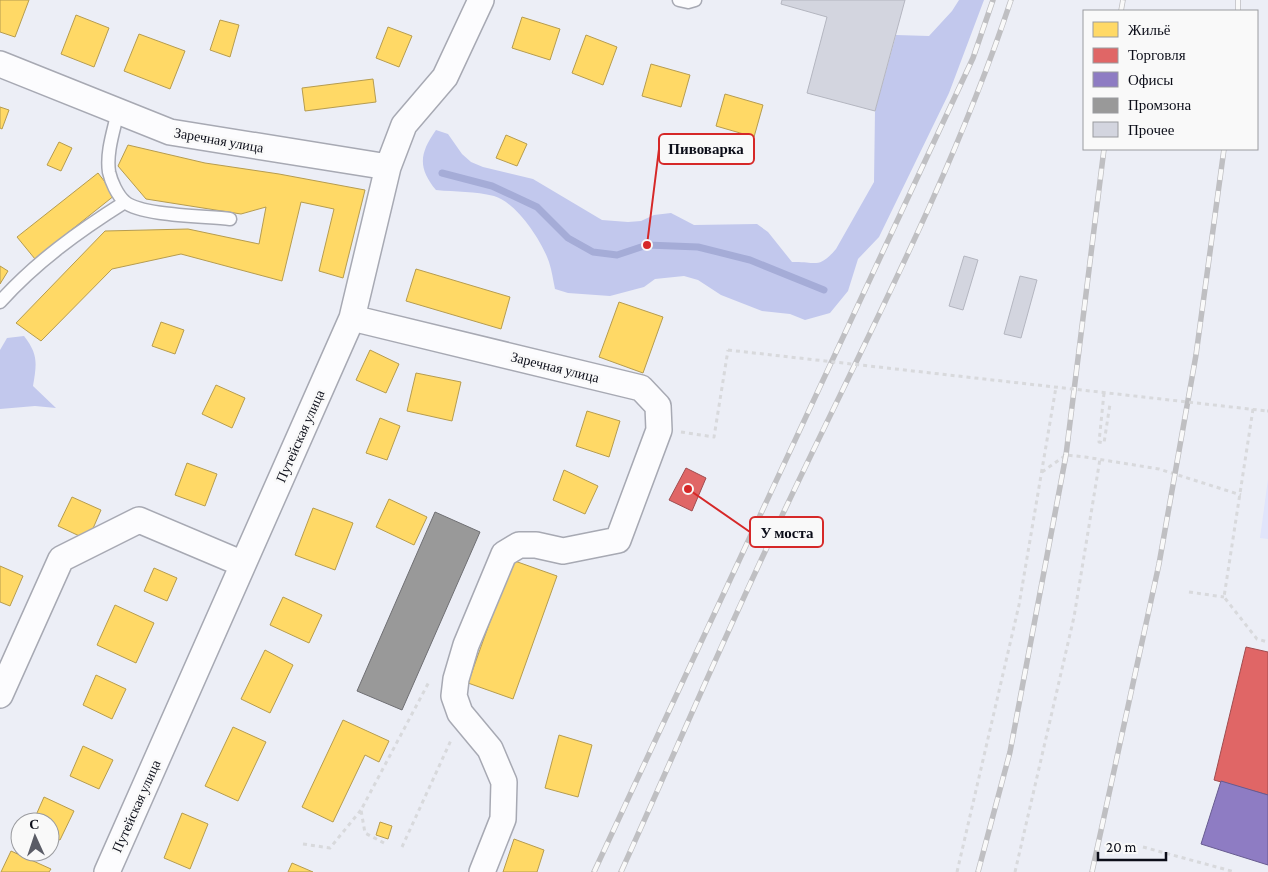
<svg xmlns="http://www.w3.org/2000/svg" width="1268" height="872" font-family="'Crimson Pro',serif">
<rect width="100%" height="100%" fill="#eceef6"/>
<path fill="#e1e5fb" d="M1268 479V539L1260 538Z"/>
<path fill="#c2c8ed" d="M959 0H984L949 93 879 237 858 259 848 291 830 313 805 320 790 314 762 311 721 295 698 280 684 276 655 279 644 287 610 296 568 293 555 289C553 280 552 271 549 262 542 241 516 202 494 196 475 191 456 192 436 190 418 168 419 154 436 130L448 134 462 154 471 162 483 167 533 179 602 220 628 222 641 221 654 215 671 213 694 225 757 224 768 232 792 262C816 261 818 270 836 249L874 182 875 111 896 35 929 36 952 11Z
M24 336C38 354 37 363 33 386L56 408 35 406 0 409V350L7 338Z"/>
<path fill="#ffd966" stroke="#b69c4f" d="M0 0H29L15 37 0 32Z
M76 15 109 28 94 67 61 54Z
M522 17 560 29 550 60 512 48Z
M220 20 239 25 230 57 210 50Z
M388 27 412 36 399 67 376 58Z
M139 34 185 51 170 89 124 71Z
M586 35 617 47 603 85 572 73Z
M651 64 690 75 681 107 642 96Z
M373 79 376 102 305 111 302 88Z
M725 94 763 105 754 137 716 126Z
M0 107 9 110 2 129 0 128Z
M506 135 527 144 517 166 496 158Z
M59 142 72 148 61 171 47 165Z
M128 145 205 163 279 174 365 190 343 278 319 271 334 209 301 202 282 281 181 254 112 269 41 341 16 323 105 231 188 229 259 244 266 207 241 214 146 199 118 166Z
M98 173 115 195 35 259 17 237Z
M0 266 8 271 0 284Z
M416 269 510 297 501 329 406 301Z
M619 302 663 317 643 373 599 357Z
M161 322 184 330 175 354 152 346Z
M370 350 399 364 386 393 356 380Z
M416 373 461 382 452 421 407 411Z
M216 385 245 398 232 428 202 414Z
M587 411 620 421 609 457 576 446Z
M380 418 400 426 387 460 366 453Z
M187 463 217 474 205 506 175 495Z
M564 470 598 486 585 514 553 500Z
M72 497 101 510 88 540 58 526Z
M389 499 427 517 414 545 376 527Z
M313 508 353 523 335 570 295 555Z
M512 560 557 576 513 699 468 683Z
M0 566 23 576 10 606 0 602Z
M154 568 177 578 167 601 144 591Z
M283 597 322 615 309 643 270 625Z
M115 605 154 623 136 663 97 645Z
M265 650 293 665 270 713 241 699Z
M96 675 126 689 112 719 83 705Z
M343 720 389 741 379 762 365 755 333 822 302 807Z
M233 727 266 742 238 801 205 786Z
M559 735 592 745 578 797 545 788Z
M83 746 113 760 99 789 70 776Z
M44 797 74 811 60 840 50 836V822H33Z
M182 813 208 824 190 869 164 858Z
M380 822 392 826 388 839 376 835Z
M514 839 544 850 537 872H503Z
M11 851 51 869 49 872H1Z
M292 863 313 872H288Z"/>
<path fill="#e06666" stroke="#a04c4f" d="M686 468 706 478 692 511 669 500Z
M1246 647 1268 652V795L1214 780Z"/>
<path fill="#8e7cc3" stroke="#675b90" d="M1221 781 1268 795V865L1201 844Z"/>
<path fill="#999" stroke="#6f6f73" d="M435 512 480 532 402 710 357 691Z"/>
<g fill="none" stroke-linecap="round" stroke-linejoin="round">
<path stroke="#a5acd7" stroke-width="7" d="M442 173 492 186 537 207 568 238 593 252 617 255 647 245 698 247 750 260 824 290"/>
</g>
<path fill="#d3d5df" stroke="#b4b6c0" d="M782 0H905L875 111 807 93 827 17 781 4Z
M964 256 978 260 963 310 949 306Z
M1020 276 1037 280 1021 338 1004 334Z"/>
<g fill="none" stroke-linecap="round" stroke-linejoin="round">
<defs>
<path id="lane" d="M679 0 688 2 695 0
M118 111C114 130 106 152 109 172 111 181 117 195 125 202 142 216 205 216 230 219
M0 302C36 262 79 231 125 202"/>
<path id="street" d="M0 64 170 132 388 167
M352 318 641 388 658 406 659 430 618 540 563 551 536 545H519L504 554 466 645 456 679 454 696 460 713 490 749 504 782 503 819 482 872
M0 695 61 559 139 520 243 564
M107 872 352 318 388 167 404 125 445 77 481 0"/>
</defs>
<use href="#lane" stroke="#a7a9b3" stroke-width="15"/>
<use href="#street" stroke="#a7a9b3" stroke-width="28"/>
<path stroke="#d8d9dc" stroke-width="3" stroke-dasharray="4 4" stroke-linecap="butt" d="M1104 393 1099 442 1104 443 1110 404
M1253 409 1224 597 1257 639 1268 642
M1267 411H1268
M681 432 714 437 728 350
M1042 472 1066 455 1085 457 1159 469 1241 495
M1189 592 1224 597
M384 843 365 833 361 810 430 680
M303 844 330 848 361 810
M402 847 452 738
M1143 847 1235 872
M957 872 1019 605 1056 387
M1015 872 1074 617 1100 459"/>
<use href="#lane" stroke="#fcfcfe" stroke-width="12"/>
<use href="#street" stroke="#fcfcfe" stroke-width="25"/>
<defs>
<path id="rail" d="M1121 11 1123 0
M1238 11V0
M594 872 973 58 993 0
M621 872C674 755 724 637 779 522 860 350 951 181 1011 0
M978 872 1010 752 1066 455 1104 149
M1092 872 1159 564 1196 355 1224 149"/>
</defs>
<use href="#rail" stroke="#bfbfc2" stroke-width="5.5"/>
<use href="#rail" stroke="#f9f9f9" stroke-width="4" stroke-dasharray="11" stroke-linecap="butt"/>
<path stroke="#d8d9dc" stroke-width="3" stroke-dasharray="4 4" stroke-linecap="butt" d="M728 350 1267 411"/>
</g>
<g text-anchor="middle" dominant-baseline="central" stroke-width="5" stroke-linejoin="round" paint-order="stroke">
<g font-size="14" fill="#0c0e19" stroke="#f9f9f9">
<text transform="translate(219 140) rotate(10)">Заречная улица</text>
<text transform="translate(555 367) rotate(14)">Заречная улица</text>
<text transform="translate(300 436) rotate(-66)">Путейская улица</text>
<text transform="translate(136 806) rotate(-66)">Путейская улица</text>
</g>
</g>
<path fill="none" stroke="#d62828" stroke-width="2" d="M647 245L659 149M688 489L750 532"/>
<g fill="#d62828" stroke="#f9f9f9" stroke-width="2">
<circle cx="647" cy="245" r="5"/>
<circle cx="688" cy="489" r="5"/>
</g>
<g fill="#f9f9f9" stroke="#d62828" stroke-width="2">
<rect x="659" y="134" width="95" height="30" rx="5"/>
<rect x="750" y="517" width="73" height="30" rx="5"/>
</g>
<g font-size="15" text-anchor="middle" font-weight="bold" fill="#0c0e19">
<text x="706" y="154">Пивоварка</text>
<text x="787" y="538">У моста</text>
</g>
<rect x="1083" y="10" width="175" height="140" fill="#f9f9f9" stroke="#9a9b9f"/>
<rect x="1093" y="22" width="25" height="15" fill="#ffd966" stroke="#9a9b9f"/>
<text x="1128" y="35" font-size="15" fill="#0c0e19">Жильё</text>
<rect x="1093" y="48" width="25" height="15" fill="#e06666" stroke="#9a9b9f"/>
<text x="1128" y="60" font-size="15" fill="#0c0e19">Торговля</text>
<rect x="1093" y="72" width="25" height="15" fill="#8e7cc3" stroke="#9a9b9f"/>
<text x="1128" y="85" font-size="15" fill="#0c0e19">Офисы</text>
<rect x="1093" y="98" width="25" height="15" fill="#999999" stroke="#9a9b9f"/>
<text x="1128" y="110" font-size="15" fill="#0c0e19">Промзона</text>
<rect x="1093" y="122" width="25" height="15" fill="#d3d5df" stroke="#9a9b9f"/>
<text x="1128" y="135" font-size="15" fill="#0c0e19">Прочее</text>
<g transform="translate(35 837) rotate(357)"><circle r="24" fill="#f9f9f9" stroke="#9a9b9f"/>
<path d="M0-4L9 19L0 12L-9 19Z" fill="#5a5c66"/>
<text y="-8" font-size="14" font-weight="bold" text-anchor="middle" fill="#0c0e19">С</text>
</g>
<path d="M1098 852v8h68v-8" fill="none" stroke="#0c0e19" stroke-width="2.5"/>
<text x="1106" y="852" font-size="15" fill="#0c0e19" stroke="#f9f9f9" stroke-width="4" paint-order="stroke">20 m</text>
</svg>
